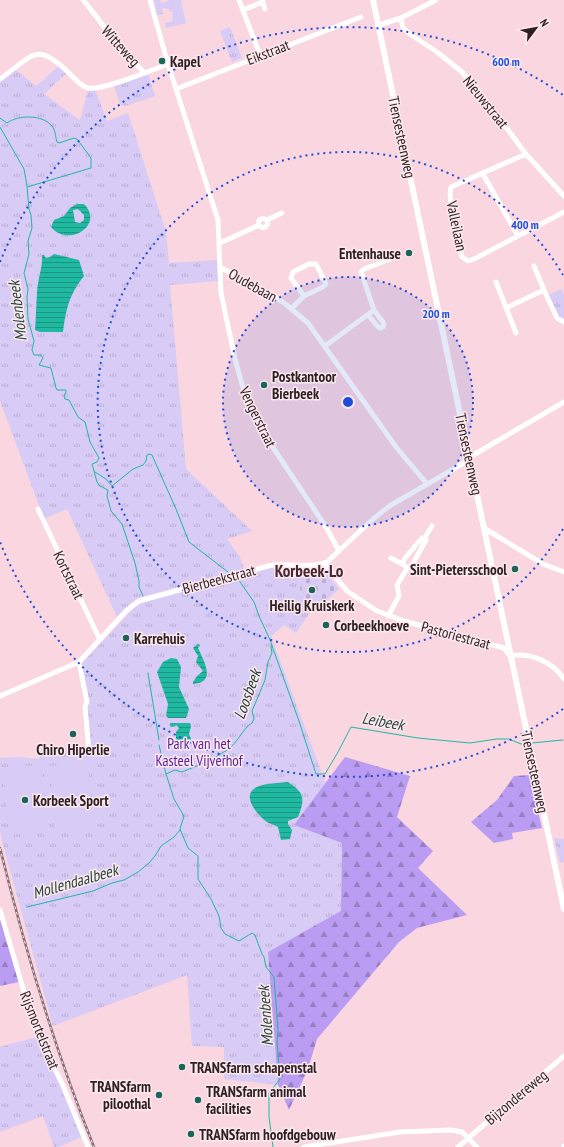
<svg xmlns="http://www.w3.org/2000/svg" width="564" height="1147" font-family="'PT Sans Narrow',sans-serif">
<defs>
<pattern id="grass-tufts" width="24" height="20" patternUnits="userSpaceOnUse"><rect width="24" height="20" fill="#d8cbf5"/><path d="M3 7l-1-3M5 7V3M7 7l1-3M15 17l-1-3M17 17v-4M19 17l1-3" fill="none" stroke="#baaed2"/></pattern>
<pattern id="forest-firs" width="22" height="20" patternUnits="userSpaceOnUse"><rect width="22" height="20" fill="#ba9df2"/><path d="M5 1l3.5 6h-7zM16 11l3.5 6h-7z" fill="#987fc4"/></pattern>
<pattern id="cemetery-stones" width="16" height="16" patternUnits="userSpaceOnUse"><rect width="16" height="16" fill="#d8cbf5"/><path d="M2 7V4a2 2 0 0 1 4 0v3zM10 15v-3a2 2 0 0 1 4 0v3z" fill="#baaed2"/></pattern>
<pattern id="water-rules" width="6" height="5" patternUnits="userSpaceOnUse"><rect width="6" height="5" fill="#1fb8a1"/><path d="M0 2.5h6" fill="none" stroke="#1c9583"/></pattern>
</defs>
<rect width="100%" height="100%" fill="#fad6e0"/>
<path fill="url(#grass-tufts)" d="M154 0H160L161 3 168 1 169 3 165 4 166 7 162 9 163 14 157 15Z
M230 27 242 58 232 62 220 31Z
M60 65 67 73 44 94 80 120 88 90 95 89 107 121 128 113 166 232 169 263 217 260 218 281 170 285 186 469 252 531 227 539 240 557 244 569 138 598 130 604 117 617 67 509 44 519 0 401V81L15 69 36 86Z
M148 74 155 96 125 106 120 104 114 85Z
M562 289 564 295V319L559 317 548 295Z
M275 566 299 568 301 598 315 605 296 633 284 625 271 636 326 784 294 825 342 843 341 912 268 952 278 1085 224 1079V1047L192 1046 187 975 53 1026 3 845 0 831V758L19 757 39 759 42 747H90L81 664 133 609 143 602Z
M554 838 564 839V862L560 863Z
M37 1037 40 1038 82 1137 59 1147H54L43 1116 0 1132V1047Z"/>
<path fill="url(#forest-firs)" d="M345 757 410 776 397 817 433 851 418 868 467 915 417 928 399 942 317 1039 308 1069 289 1110 278 1085 268 952 341 911 342 843 294 825Z
M529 775 542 828 512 833 513 839 494 843 471 822 497 800 514 776Z
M0 912 19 982 0 986Z"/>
<path fill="url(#cemetery-stones)" d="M299 568H318L324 570 339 589 319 607 301 599Z"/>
<path fill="#d8cbf5" d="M168 0H182L181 1 186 23 166 28 165 23 173 21 172 17 173 16 172 12H170L169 9H166L165 4 169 3Z
M252 657 253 667 232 671 230 661Z
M88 762 93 827 55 830 50 766Z
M41 765 47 832 9 835 3 768Z"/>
<path fill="url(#water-rules)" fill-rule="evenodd" d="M77 204H84C105 225 68 248 51 227L54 220 64 216 70 208ZM78 209 84 215V220L80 223 75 222 73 210Z
M54 254 79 260 84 276C69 295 66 309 63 332H40L35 330C36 318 36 306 37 294 37 281 43 268 42 255H44L46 258 50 257Z
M198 644 200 645 198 648C201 655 211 672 205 679 203 683 197 683 193 684V682L197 676 203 671 196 662 198 656 193 648Z
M171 658 177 659 181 667 179 687 189 709 186 718H168L166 716 168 704 157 672 163 662Z
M170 723H190L191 726 189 734 191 739 185 750 179 748 176 744V732L179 728 176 725 173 727 170 726Z
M288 782C305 793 305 799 298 817L288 821V824L292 830 290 839 281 840 278 827C275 825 270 824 267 822 257 815 240 795 257 787 264 783 280 783 288 782Z"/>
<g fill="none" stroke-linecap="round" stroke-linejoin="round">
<path stroke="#1fb8a1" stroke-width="1" d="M0 118 7 123C18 115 42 114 52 126 56 131 55 136 57 142L59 143 74 138 77 139 91 158V168L27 187 29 209 31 215 32 228 28 241 29 254 24 273 28 289 27 297 28 319 34 341 32 350 34 355H41L43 358 39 365 51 368 56 388 57 390H66V392L64 396 65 399 69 400 78 417 85 422 90 442 99 458 97 462 92 464 97 482 100 486 108 490 107 496 111 511 122 524 135 563 139 581V587L143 596
M0 127 24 169 27 186
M95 472 106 479 112 486 133 469 143 465 146 461 147 455 149 454 152 455 176 509 189 542 228 572
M238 579 254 602 259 616 271 642
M271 643 299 721 316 774H325L338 752 351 727 418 738 470 743 497 739H509L521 744 527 743
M148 673 159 740
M532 743 563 740
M159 745 166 774 174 799 184 816 180 829 188 848 198 856V879L211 899 219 916 221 928 225 934 239 941 252 933 255 935 262 954 264 957 266 967 274 977 278 1029 277 1042 280 1079 269 1093V1117L273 1147
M166 774 175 770 182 772C197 766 214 759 227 750 238 743 242 729 252 723L254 719 252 711 265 680 268 662 272 653 271 646
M27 907 93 891 112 883 124 880 138 872 149 863 155 856 161 846 174 837 180 830"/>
<path stroke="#fff" stroke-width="5" d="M83 0C105 26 119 50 145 73
M150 0 168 64 218 220 221 293 235 359 243 388 262 431 326 527 339 551
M239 0 260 55
M262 0 265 9
M243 10 263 2
M401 18 403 28 410 34 437 52 462 72 481 94 526 154 564 196
M379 25 401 18 436 0
M0 79C34 55 36 40 71 75 76 80 81 86 88 88 102 91 152 70 168 64
M176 89 361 17
M526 154 451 187C447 203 459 240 462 257L468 261 474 259 564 212
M483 174 518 236
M258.5 223a4.5 4.5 0 1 1 9 0a4.5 4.5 0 1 1-9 0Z
M267 220 282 213
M220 243 259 225
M534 266 544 290 557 318 564 322
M220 267 283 302 308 323 396 447 427 484
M496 282 516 333
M292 308 304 296 323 287 326 284 316 264H309L293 272 291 278 304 296
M506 308 544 290
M368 315 379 328 383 327 384 325 383 322 374 310 361 272 364 269 393 258
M325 346 374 310
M38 509 100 640
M484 528 543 564 564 572
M424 539 432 526
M391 558 404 565
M324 563 347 591 377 611 404 621 504 648 510 656C530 652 553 662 564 679
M388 616 399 596 397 585 408 567 412 565 426 540 422 538 405 558 402 564
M79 662 87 702 85 706 89 752
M0 696 79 662 127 610 139 601 268 566C285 562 312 569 327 562L373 519 391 505 464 463 475 454 564 402
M0 910 27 1002 39 1035 64 1088 88 1147
M304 1147 400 1132 451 1130 462 1132 477 1147
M458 1147 564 1056
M564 1147V1146"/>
<path stroke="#fff" stroke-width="6" d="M373 0 564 909"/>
<defs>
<path id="rail" d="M0 848C25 950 55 1050 94 1147"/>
</defs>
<use href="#rail" stroke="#866d75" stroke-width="2.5"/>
<use href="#rail" stroke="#fbe9ee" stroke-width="1" stroke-dasharray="3" stroke-linecap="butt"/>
</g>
<circle cx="348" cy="402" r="125" fill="#1d4ed8" fill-opacity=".12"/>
<g fill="none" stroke="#1d4ed8" stroke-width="2" stroke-dasharray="2 4">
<circle cx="348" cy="402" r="125"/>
<path d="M563 529A250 250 0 1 1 563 275"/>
<path d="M563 709A375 375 0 0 1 0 542M0 262A375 375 0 0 1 563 95"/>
</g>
<g fill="#1d6458" stroke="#fbe9ee" stroke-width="1.5">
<circle cx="162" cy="61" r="4"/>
<circle cx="409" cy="253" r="4"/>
<circle cx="264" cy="385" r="4"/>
<circle cx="515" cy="569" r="4"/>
<circle cx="312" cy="590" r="4"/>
<circle cx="326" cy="625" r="4"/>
<circle cx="126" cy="638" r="4"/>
<circle cx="73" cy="734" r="4"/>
<circle cx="25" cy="800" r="4"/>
<circle cx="182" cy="1067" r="4"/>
<circle cx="159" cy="1095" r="4"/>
<circle cx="198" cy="1100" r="4"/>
<circle cx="191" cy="1134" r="4"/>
</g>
<g text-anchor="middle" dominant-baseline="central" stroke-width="3" stroke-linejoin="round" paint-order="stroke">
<g font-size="15" fill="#2f1f24" stroke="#fbe9ee">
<text transform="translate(121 46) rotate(48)">Witteweg</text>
<text transform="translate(268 52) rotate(-21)">Eikstraat</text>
<text transform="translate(486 102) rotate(51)">Nieuwstraat</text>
<text transform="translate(402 137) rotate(78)">Tiensesteenweg</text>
<text transform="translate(457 226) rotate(78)">Valleilaan</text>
<text transform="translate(253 285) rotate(29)">Oudebaan</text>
<text transform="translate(258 417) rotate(64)">Vengerstraat</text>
<text transform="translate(469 454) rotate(78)">Tiensesteenweg</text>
<text transform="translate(69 575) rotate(64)">Kortstraat</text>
<text transform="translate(219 579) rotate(-15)">Bierbeekstraat</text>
<text transform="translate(456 635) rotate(15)">Pastoriestraat</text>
<text transform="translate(535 772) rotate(78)">Tiensesteenweg</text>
<text transform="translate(40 1030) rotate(68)">Rijsmortelstraat</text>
<text transform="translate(516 1097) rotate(-40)">Bijzondereweg</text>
</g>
<g font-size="15" font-weight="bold" fill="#2f1f24" stroke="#fbe9ee" text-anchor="start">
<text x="170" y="61">Kapel</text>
<text x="401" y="253" text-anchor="end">Entenhause</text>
<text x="272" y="376">Postkantoor<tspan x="272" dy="17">Bierbeek</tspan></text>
<text x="507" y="569" text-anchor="end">Sint-Pietersschool</text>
<text x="312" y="605" text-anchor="middle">Heilig Kruiskerk</text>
<text x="334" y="625">Corbeekhoeve</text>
<text x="134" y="638">Karrehuis</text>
<text x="73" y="749" text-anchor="middle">Chiro Hiperlie</text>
<text x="33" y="800">Korbeek Sport</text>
<text x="190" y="1067">TRANSfarm schapenstal</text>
<text x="151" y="1086" text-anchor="end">TRANSfarm<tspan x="151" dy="17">piloothal</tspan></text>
<text x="206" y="1091">TRANSfarm animal<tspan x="206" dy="17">facilities</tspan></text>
<text x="199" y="1134">TRANSfarm hoofdgebouw</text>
</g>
<g font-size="15" fill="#591f9b" stroke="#fbe9ee">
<text x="199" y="743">Park van het<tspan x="199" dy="17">Kasteel Vijverhof</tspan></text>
</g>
<g font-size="16" font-style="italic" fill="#2a4741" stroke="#fbe9ee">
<text transform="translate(17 311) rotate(-97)">Molenbeek</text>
<text transform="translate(247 694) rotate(-70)">Loosbeek</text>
<text transform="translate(383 721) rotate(10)">Leibeek</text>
<text transform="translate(75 881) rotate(-16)">Mollendaalbeek</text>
<text transform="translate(265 1016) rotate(-94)">Molenbeek</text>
</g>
<g font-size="17" font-weight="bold" fill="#482732" stroke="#fbe9ee">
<text x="309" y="571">Korbeek-Lo</text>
</g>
</g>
<circle cx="348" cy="402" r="6" fill="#1d4ed8" stroke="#fbe9ee" stroke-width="2"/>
<g font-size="12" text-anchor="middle" font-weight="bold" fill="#1d4ed8" stroke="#fbe9ee" stroke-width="3" stroke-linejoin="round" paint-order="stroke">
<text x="506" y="66">600 m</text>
<text x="525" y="229">400 m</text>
<text x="436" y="318">200 m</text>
</g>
<g transform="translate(536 28) rotate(58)" stroke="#fbe9ee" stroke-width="3" paint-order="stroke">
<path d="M0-3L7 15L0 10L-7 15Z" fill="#2f1f24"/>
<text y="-6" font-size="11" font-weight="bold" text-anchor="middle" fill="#2f1f24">N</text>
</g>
</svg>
